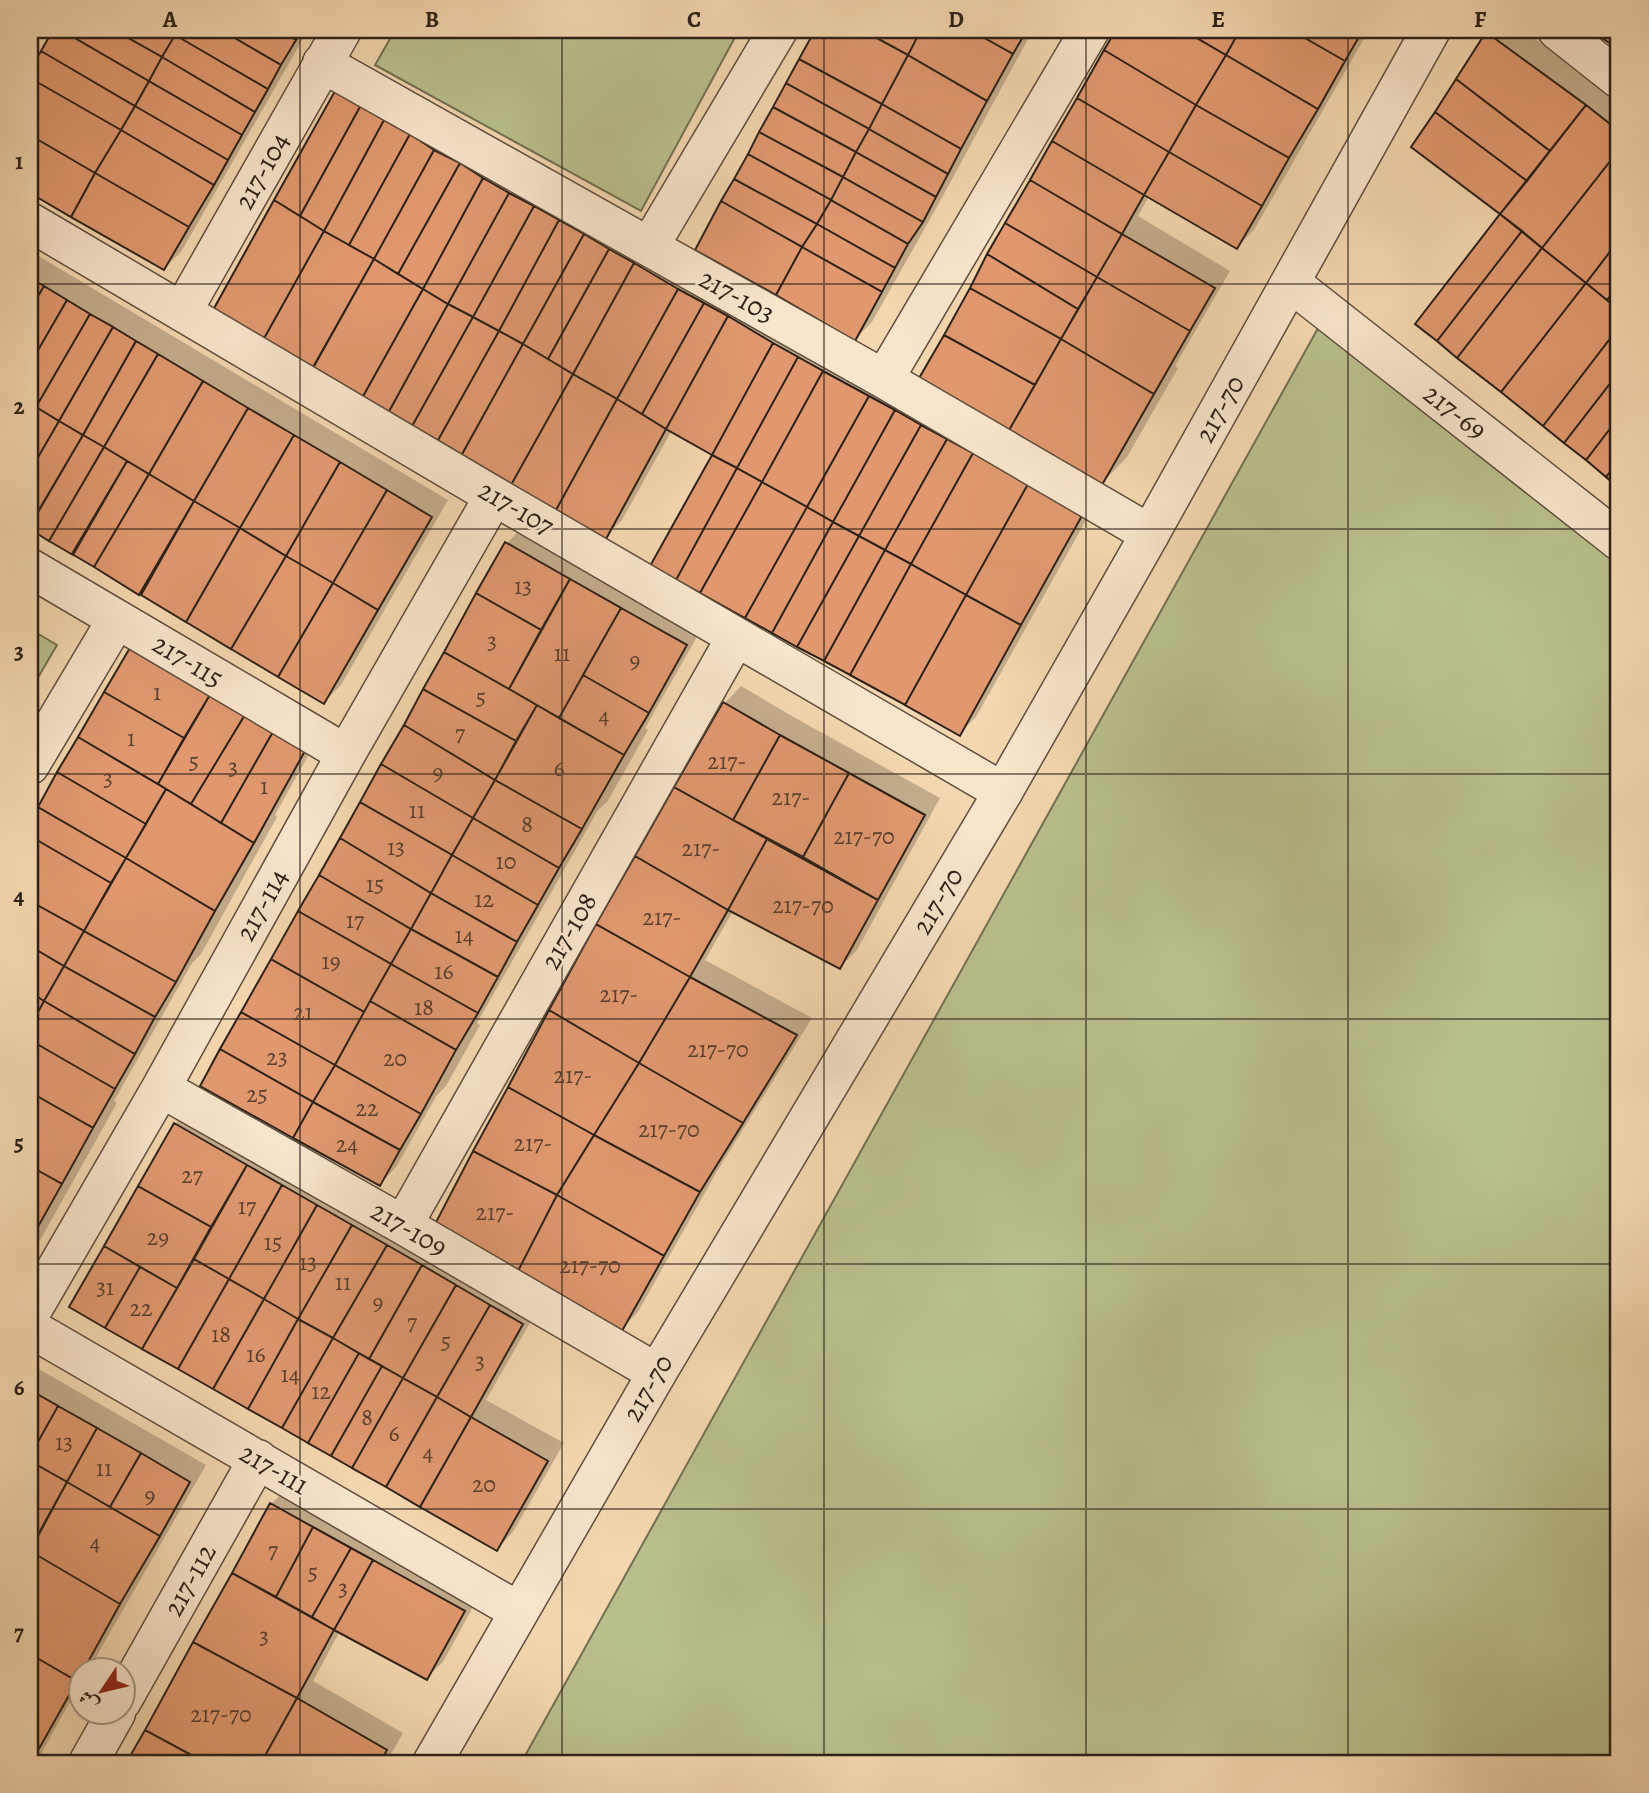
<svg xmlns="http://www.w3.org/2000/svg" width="1649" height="1793" font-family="Alegreya,Amiri,serif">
<rect width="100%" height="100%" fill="#f4d7b0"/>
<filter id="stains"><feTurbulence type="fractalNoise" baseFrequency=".00286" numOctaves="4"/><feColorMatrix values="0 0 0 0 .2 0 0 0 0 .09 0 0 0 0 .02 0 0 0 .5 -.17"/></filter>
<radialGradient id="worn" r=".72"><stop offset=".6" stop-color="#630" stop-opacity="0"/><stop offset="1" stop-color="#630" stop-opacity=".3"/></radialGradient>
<path fill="#b9bf8d" stroke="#727052" stroke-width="2" d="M395 30H739L641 211 375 65Z
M1327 312 1619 560V1763H521Z
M30 629 57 645 30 691Z"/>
<path fill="#0003" d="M55 30H308L181 252 164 268 30 190V73Z
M818 30H1033L939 203 872 322 855 339 697 250Z
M1118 30H1369L1254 230 1237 247 1149 196 1138 216 1230 271 1175 366 1178 368 1127 457 1102 483 988 255Z
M1491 30H1523L1619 101V485L1417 324 1502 214 1413 147Z
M337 92 1099 497 976 717 959 734 714 454 672 430 622 520 605 537 215 312Z
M30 251 448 500 341 685 324 702 149 583 139 592 30 527Z
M523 527 702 628 645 728 648 730 607 802 598 810 477 1023 480 1025 446 1086 437 1095 396 1167 380 1184 405 726 506 544Z
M132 647 322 731 275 815 277 817 201 954 192 963 114 1101 117 1103 30 1258V824Z
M741 686 797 719 940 798 857 950 840 967 733 911 705 960 812 1018 716 1173 638 1312 621 1329 598 924 725 703Z
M192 1108 539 1307 486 1400 564 1443 513 1532 497 1549 72 1307 175 1124Z
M37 1368 206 1465 88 1671H80V1684L36 1763H30V1375Z
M288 1488 480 1594 443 1662 426 1678 340 1631 313 1681 403 1733 386 1763H128L271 1504Z"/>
<path fill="#e1986f" stroke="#2c2118" stroke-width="2" d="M53 30H61L149 81 135 106 41 51Z
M61 30H114L162 57 149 81Z
M114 30H167L175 35 162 57Z
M178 30H221L281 65 268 89 175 35Z
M221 30H278L296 40 281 65Z
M278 30H302L296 40Z
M815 30H862L908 55 882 104 799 59Z
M862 30H921L908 55Z
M921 30H970L1013 54 987 101 908 55Z
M970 30H1027L1013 54Z
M1116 30H1183L1226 55 1196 105 1104 50Z
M1183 30H1240L1226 55Z
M1240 30H1291L1345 61 1318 109 1226 55Z
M1291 30H1363L1345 61Z
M1592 30H1619V49L1591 31Z
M1486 32 1586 105 1550 151 1456 79Z
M175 35 268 89 255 112 162 57Z
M1104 50 1196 105 1169 152 1077 98Z
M41 51 135 106 121 130 30 78V70Z
M908 55 987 101 961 149 882 104Z
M1226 55 1318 109 1289 158 1196 105Z
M162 57 255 112 242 135 149 81Z
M799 59 882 104 869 129 786 83Z
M30 78 121 130 95 173 30 135Z
M1456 79 1550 151 1527 181 1435 112Z
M149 81 242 135 228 160 135 106Z
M786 83 869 129 856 152 773 107Z
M335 91 361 105 300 216 274 200Z
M1077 98 1169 152 1144 195 1052 141Z
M882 104 961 149 948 174 869 129Z
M361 105 384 120 324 231 300 216Z
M1196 105 1289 158 1262 206 1169 152Z
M1586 105 1619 131V150L1542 248 1500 214Z
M135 106 228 160 214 185 121 130Z
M773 107 856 152 843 177 759 132Z
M1435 112 1527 181 1500 214 1411 147Z
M384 120 410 134 349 245 324 231Z
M869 129 948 174 936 197 856 152Z
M121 130 214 185 189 227 95 173Z
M759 132 843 177 831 200 748 154Z
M410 134 434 150 374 259 349 245Z
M30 135 95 173 71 217 30 193Z
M1052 141 1144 195 1122 234 1030 180Z
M434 150 460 163 398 274 374 259Z
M1619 150V240L1586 283 1542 248Z
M856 152 936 197 923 222 843 177Z
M1169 152 1262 206 1237 249 1144 195Z
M748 154 831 200 817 224 734 179Z
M460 163 483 178 423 289 398 274Z
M95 173 189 227 164 270 71 217Z
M843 177 923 222 908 244 831 200Z
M483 178 509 193 448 304 423 289Z
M734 179 817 224 802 247 721 201Z
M1030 180 1122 234 1097 277 1005 223Z
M509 193 534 206 473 317 448 304Z
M274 200 324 231 262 342 212 312Z
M831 200 908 244 895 268 817 224Z
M721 201 802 247 776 295 695 250Z
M534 206 559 220 499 331 473 317Z
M1500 214 1522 231 1437 341 1415 324Z
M559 220 584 234 523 344 499 331Z
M1005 223 1097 277 1078 309 987 254Z
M817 224 895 268 882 292 802 247Z
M324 231 374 259 312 370 262 342Z
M1522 231 1542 248 1457 358 1437 341Z
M584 234 609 249 548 359 523 344Z
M1122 234 1215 288 1190 331 1097 277Z
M1619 240V284L1607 300 1586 283Z
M802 247 882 292 855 341 776 295Z
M1542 248 1586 283 1501 392 1457 358Z
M609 249 634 263 573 374 548 359Z
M987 254 1078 309 1061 339 970 288Z
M374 259 423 289 361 400 311 371Z
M634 263 678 289 617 399 573 374Z
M1097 277 1190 331 1154 394 1061 339Z
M30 278 44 286 30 310Z
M1586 283 1619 310V327L1543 426 1501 392Z
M1619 284V310L1607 300Z
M44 286 67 300 30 364V310Z
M970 288 1061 339 1035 385 944 335Z
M423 289 448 304 387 415 361 400Z
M678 289 704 303 642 414 617 399Z
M67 300 90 314 36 407 30 404V364Z
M704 303 728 316 666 429 642 414Z
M448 304 473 317 411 428 387 415Z
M90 314 113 327 59 421 36 407Z
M728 316 773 343 712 455 666 429Z
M473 317 499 331 437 442 411 428Z
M113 327 136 341 83 435 59 421Z
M1619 327V372L1564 443 1543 426Z
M499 331 523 344 461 456 437 442Z
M944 335 1035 385 1008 432 918 380Z
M1061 339 1154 394 1102 485 1008 432Z
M136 341 158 354 104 447 83 435Z
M773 343 798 357 737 468 712 455Z
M523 344 573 374 511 485 461 456Z
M158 354 203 381 149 474 104 447Z
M798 357 823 371 762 482 737 468Z
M823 371 869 396 807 507 762 482Z
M1619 372V417L1586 460 1564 443Z
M573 374 617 399 556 510 511 485Z
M203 381 248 408 194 501 149 474Z
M869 396 895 410 833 522 807 507Z
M617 399 666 429 606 539 556 510Z
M36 407 59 421 30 471V417Z
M248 408 294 435 240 528 194 501Z
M895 410 921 425 859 536 833 522Z
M1619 417V460L1606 477 1586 460Z
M59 421 83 435 30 526V471Z
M921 425 947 439 885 550 859 536Z
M83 435 104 447 49 541 30 529V525Z
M294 435 340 462 286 556 240 528Z
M947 439 973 453 911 564 885 550Z
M104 447 127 461 73 555 49 541Z
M973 453 1028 484 966 595 911 564Z
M712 455 737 468 676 580 650 566Z
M1619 460V488L1606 477Z
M127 461 149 474 94 567 72 554Z
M340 462 387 490 333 583 286 556Z
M737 468 762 482 700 593 676 580Z
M149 474 194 501 139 595 94 567Z
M762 482 807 507 745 618 700 593Z
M1028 484 1083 514 1021 625 966 595Z
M387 490 432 517 378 610 333 583Z
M194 501 240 528 186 622 141 595Z
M807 507 833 522 772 633 745 618Z
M833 522 859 536 797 647 772 633Z
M240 528 286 556 231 649 186 622Z
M859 536 885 550 824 661 797 647Z
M505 542 570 579 541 630 476 593Z
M885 550 911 564 850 675 824 661Z
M286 556 333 583 278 677 231 649Z
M911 564 966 595 905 705 850 675Z
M570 579 621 608 559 718 509 689Z
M333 583 378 610 324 704 278 677Z
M476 593 541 630 509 689 444 652Z
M966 595 1021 625 960 736 905 705Z
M621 608 687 645 649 713 583 675Z
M131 646 211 693 184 738 104 692Z
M444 652 537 705 516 741 423 689Z
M583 675 649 713 624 755 559 718Z
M423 689 516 741 495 780 404 725Z
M104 692 184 738 158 784 78 737Z
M211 693 246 713 191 804 158 784Z
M723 702 780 735 733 820 674 787Z
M537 705 624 755 582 829 495 780Z
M246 713 274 730 221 823 191 804Z
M404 725 495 780 473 818 381 764Z
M274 730 306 749 254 843 221 823Z
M780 735 849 773 803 857 733 820Z
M78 737 166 789 146 824 57 772Z
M381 764 473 818 452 855 360 802Z
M57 772 146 824 126 858 38 807Z
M849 773 925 815 878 900 803 857Z
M495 780 582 829 559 868 473 818Z
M674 787 767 839 728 910 635 856Z
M166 789 254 843 215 911 126 858Z
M360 802 452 855 431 893 340 838Z
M38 807 126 858 111 883 30 836V820Z
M473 818 559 868 538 905 452 855Z
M30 836 111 883 84 931 30 901Z
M340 838 431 893 411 929 319 875Z
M767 839 878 900 840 969 728 910Z
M452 855 538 905 517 942 431 893Z
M635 856 728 910 690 977 596 924Z
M126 858 215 911 176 982 84 931Z
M319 875 411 929 391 964 298 911Z
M431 893 517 942 498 977 411 929Z
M30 901 84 931 64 966 30 946Z
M298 911 391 964 364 1012 271 959Z
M596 924 690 977 639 1063 549 1010Z
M411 929 498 977 478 1013 391 964Z
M84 931 176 982 155 1017 64 966Z
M30 946 64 966 44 1001 30 992Z
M271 959 364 1012 335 1065 241 1012Z
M391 964 478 1013 456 1050 370 1001Z
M64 966 155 1017 135 1054 44 1001Z
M690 977 797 1035 743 1123 639 1063Z
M30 992 44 1001 30 1027Z
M44 1001 135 1054 115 1089 30 1040V1027Z
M370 1001 456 1050 421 1114 335 1065Z
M549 1010 639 1063 594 1135 508 1087Z
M241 1012 335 1065 313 1102 220 1049Z
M30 1040 115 1089 93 1128 30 1092Z
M220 1049 313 1102 293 1138 200 1086Z
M639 1063 743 1123 700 1192 594 1135Z
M335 1065 421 1114 400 1150 313 1102Z
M508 1087 594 1135 557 1195 473 1151Z
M30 1092 93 1128 62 1184 30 1166Z
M313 1102 400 1150 380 1186 293 1138Z
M174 1123 247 1165 211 1227 138 1186Z
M594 1135 700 1192 664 1256 557 1195Z
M473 1151 557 1195 517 1273 433 1228Z
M247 1165 282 1185 229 1279 194 1259Z
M30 1166 62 1184 30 1241Z
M282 1185 317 1205 264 1299 229 1279Z
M138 1186 211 1227 177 1288 104 1246Z
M557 1195 664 1256 622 1331 517 1273Z
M317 1205 352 1225 298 1319 264 1299Z
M352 1225 387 1245 333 1338 298 1319Z
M387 1245 422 1265 369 1359 333 1338Z
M104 1246 140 1267 105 1328 69 1307Z
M194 1259 229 1279 178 1369 142 1349Z
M422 1265 456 1285 403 1378 369 1359Z
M140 1267 177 1288 142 1349 105 1328Z
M229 1279 264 1299 213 1389 178 1369Z
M456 1285 490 1305 437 1397 403 1378Z
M264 1299 298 1319 248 1409 213 1389Z
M490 1305 523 1324 471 1417 437 1397Z
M298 1319 333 1338 282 1428 248 1409Z
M333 1338 359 1353 308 1443 282 1428Z
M359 1353 382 1366 331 1456 308 1443Z
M382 1366 403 1378 352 1468 331 1456Z
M403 1378 437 1397 386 1487 352 1468Z
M30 1390 58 1406 30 1456Z
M437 1397 471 1417 420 1507 386 1487Z
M58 1406 97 1428 67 1482 30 1461V1456Z
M471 1417 548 1461 497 1551 420 1507Z
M97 1428 141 1453 110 1507 67 1482Z
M141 1453 190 1482 160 1536 110 1507Z
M30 1461 67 1482 30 1549Z
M67 1482 160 1536 120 1604 30 1551Z
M270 1503 313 1527 276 1597 232 1573Z
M313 1527 351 1548 312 1617 276 1597Z
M351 1548 373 1560 334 1630 312 1617Z
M30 1551 120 1604 83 1671H80V1675L77 1681 30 1654Z
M373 1560 465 1611 427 1680 334 1630Z
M232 1573 334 1630 297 1698 193 1642Z
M193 1642 297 1698 261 1763H206L145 1730Z
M30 1654 77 1681 40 1747 30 1742Z
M297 1698 387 1750 380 1763H261Z
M145 1730 206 1763H126Z
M30 1742 40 1747 30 1763Z"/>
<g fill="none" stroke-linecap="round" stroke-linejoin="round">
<defs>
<path id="minor" d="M1557 30 1619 79
M322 63 884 379 1150 534
M30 222 494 496 1003 792
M649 247 778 30
M1291 283 1619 541
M182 312 342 30
M884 379 1090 30
M30 568 346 754
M30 765 117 619
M161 1088 403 1225 657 1373
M403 1225 736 637
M30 1314 161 1088 346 754 494 496
M30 1328 518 1611
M122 1701 258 1459
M88 1763 116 1713"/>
<path id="tertiary" d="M432 1763 657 1373 1003 792 1142 548 1431 30"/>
</defs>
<use href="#minor" stroke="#5e4e3e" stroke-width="41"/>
<use href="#tertiary" stroke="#5e4e3e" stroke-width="41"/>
<use href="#minor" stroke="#f8e5cc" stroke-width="38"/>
<use href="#tertiary" stroke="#f8e5cc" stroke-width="38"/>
</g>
<path fill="none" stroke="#2c2118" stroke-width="2" stroke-opacity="0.55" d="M300 30V1763M562 30V1763M824 30V1763M1086 30V1763M1348 30V1763M30 284H1619M30 529H1619M30 774H1619M30 1019H1619M30 1264H1619M30 1509H1619"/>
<g text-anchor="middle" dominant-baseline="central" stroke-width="5" stroke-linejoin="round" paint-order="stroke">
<g font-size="24" fill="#593f2e">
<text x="523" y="586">13</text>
<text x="492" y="641">3</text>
<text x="562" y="653">11</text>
<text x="635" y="660">9</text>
<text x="157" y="692">1</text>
<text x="481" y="697">5</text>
<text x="604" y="715">4</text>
<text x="460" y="733">7</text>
<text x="131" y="738">1</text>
<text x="194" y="761">5</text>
<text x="727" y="761">217-</text>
<text x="233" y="767">3</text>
<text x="559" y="768">6</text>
<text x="438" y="772">9</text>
<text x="108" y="778">3</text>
<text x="264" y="786">1</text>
<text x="791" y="797">217-</text>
<text x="417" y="810">11</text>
<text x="527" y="824">8</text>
<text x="864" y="836">217-70</text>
<text x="396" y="847">13</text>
<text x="701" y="848">217-</text>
<text x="506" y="861">10</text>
<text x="375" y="884">15</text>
<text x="484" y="899">12</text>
<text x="803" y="905">217-70</text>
<text x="662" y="917">217-</text>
<text x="355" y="920">17</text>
<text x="464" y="935">14</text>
<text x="331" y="961">19</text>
<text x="444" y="971">16</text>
<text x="619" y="994">217-</text>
<text x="424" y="1007">18</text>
<text x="303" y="1012">21</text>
<text x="718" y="1049">217-70</text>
<text x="277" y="1057">23</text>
<text x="395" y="1058">20</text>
<text x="573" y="1075">217-</text>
<text x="257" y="1094">25</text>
<text x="367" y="1108">22</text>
<text x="669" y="1129">217-70</text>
<text x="533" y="1143">217-</text>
<text x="347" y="1144">24</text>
<text x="192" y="1175">27</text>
<text x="247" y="1206">17</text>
<text x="495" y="1212">217-</text>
<text x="158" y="1237">29</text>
<text x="273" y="1242">15</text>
<text x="308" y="1262">13</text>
<text x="590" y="1265">217-70</text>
<text x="343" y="1282">11</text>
<text x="105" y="1287">31</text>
<text x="378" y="1302">9</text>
<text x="141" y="1308">22</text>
<text x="412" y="1322">7</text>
<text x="221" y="1334">18</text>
<text x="446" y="1341">5</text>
<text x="256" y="1354">16</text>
<text x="480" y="1361">3</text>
<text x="290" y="1374">14</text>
<text x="321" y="1391">12</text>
<text x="367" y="1417">8</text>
<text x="394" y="1433">6</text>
<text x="64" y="1442">13</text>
<text x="428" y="1452">4</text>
<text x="104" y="1468">11</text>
<text x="484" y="1484">20</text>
<text x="150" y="1495">9</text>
<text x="95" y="1542">4</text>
<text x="273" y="1550">7</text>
<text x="313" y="1572">5</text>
<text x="343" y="1588">3</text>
<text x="264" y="1636">3</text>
<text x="221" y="1714">217-70</text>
</g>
<g font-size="28" fill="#2c2118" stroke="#f8e5cc">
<text transform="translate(262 171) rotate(-61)">217-104</text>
<text transform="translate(737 296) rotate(29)">217-103</text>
<text transform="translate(1220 409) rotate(-61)">217-70</text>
<text transform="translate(1455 412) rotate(38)">217-69</text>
<text transform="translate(516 508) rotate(30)">217-107</text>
<text transform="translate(188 661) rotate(31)">217-115</text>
<text transform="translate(938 901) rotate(-59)">217-70</text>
<text transform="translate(262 905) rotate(-61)">217-114</text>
<text transform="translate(569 931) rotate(-60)">217-108</text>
<text transform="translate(409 1229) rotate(30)">217-109</text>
<text transform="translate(648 1388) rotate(-60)">217-70</text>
<text transform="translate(274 1469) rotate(30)">217-111</text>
<text transform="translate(190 1580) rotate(-61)">217-112</text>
</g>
</g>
<rect width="1649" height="1793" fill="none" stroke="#f4d7b0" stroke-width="77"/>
<g transform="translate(102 1691) rotate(235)"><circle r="33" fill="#f8e5cc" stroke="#a69784" stroke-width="2"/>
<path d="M0-5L12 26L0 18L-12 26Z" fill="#8f2418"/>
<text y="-10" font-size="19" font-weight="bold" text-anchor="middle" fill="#2c2118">ش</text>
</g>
<rect x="38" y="38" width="1572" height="1717" fill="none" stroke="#2c2118" stroke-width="2.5"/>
<g font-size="23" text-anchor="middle" font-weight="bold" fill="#2c2118">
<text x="170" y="27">A</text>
<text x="432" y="27">B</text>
<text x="694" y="27">C</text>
<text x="956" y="27">D</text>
<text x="1218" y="27">E</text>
<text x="1480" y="27">F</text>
<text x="19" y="169">1</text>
<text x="19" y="414">2</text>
<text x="19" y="659">3</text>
<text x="19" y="904">4</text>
<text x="19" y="1150">5</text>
<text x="19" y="1395">6</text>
<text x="19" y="1640">7</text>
</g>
<rect width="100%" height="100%" filter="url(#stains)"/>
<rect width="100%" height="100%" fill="url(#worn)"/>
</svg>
